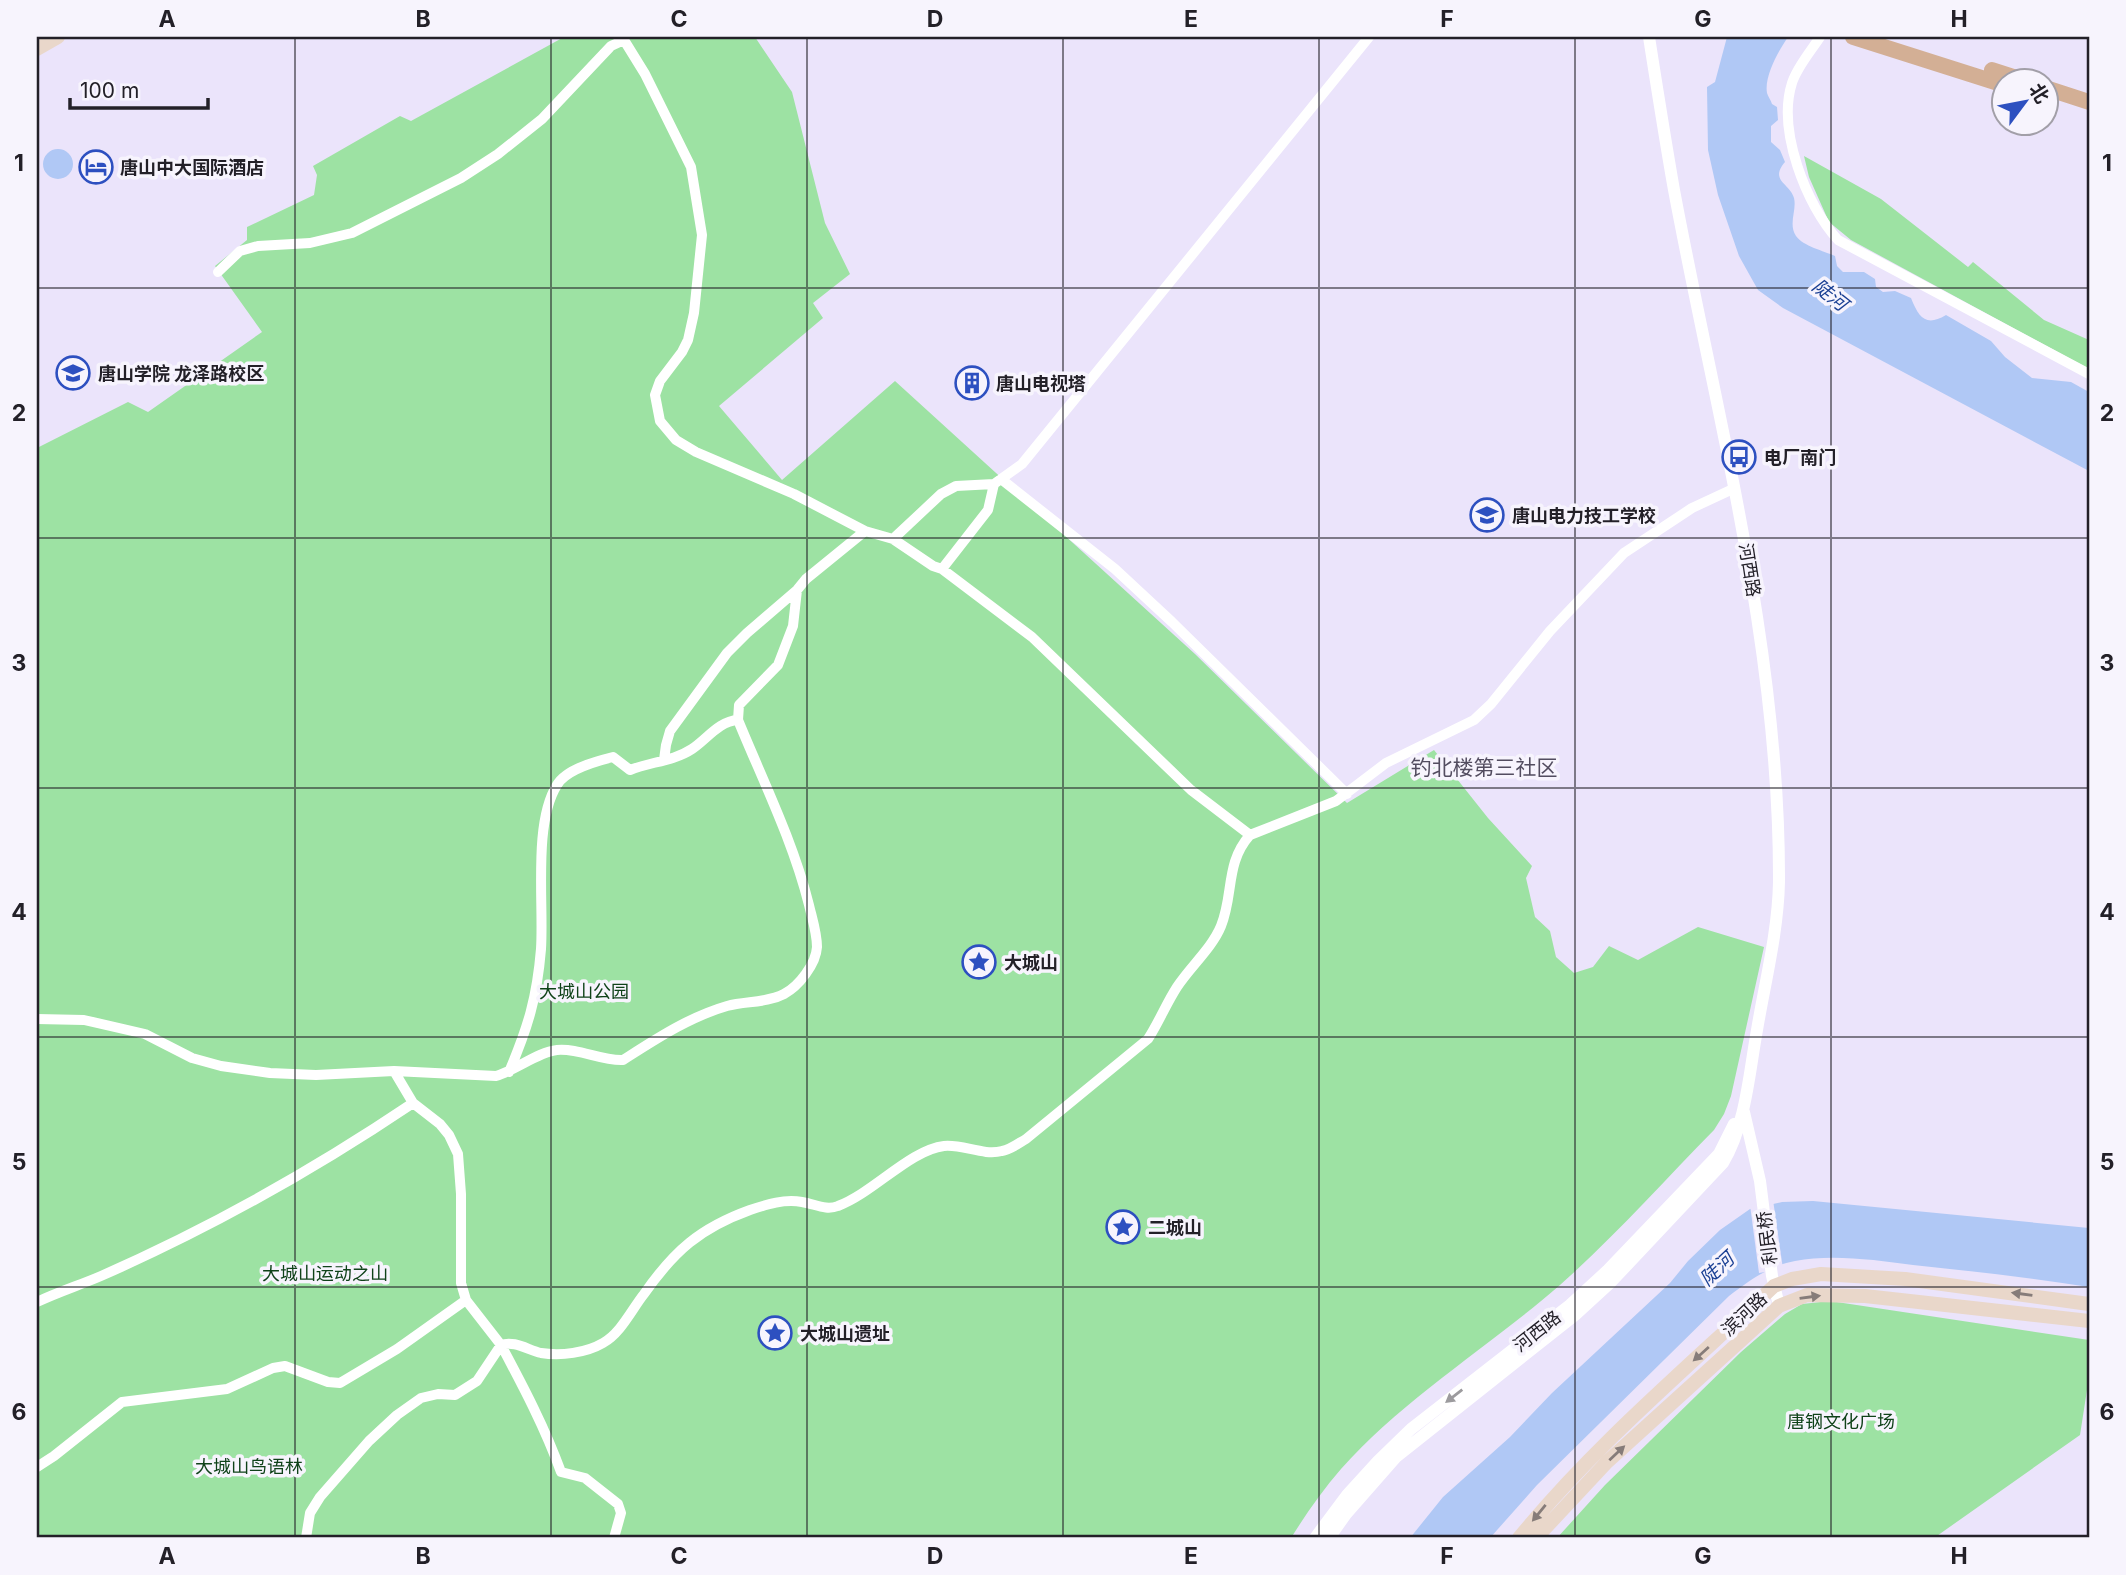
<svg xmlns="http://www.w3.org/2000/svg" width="2126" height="1575" font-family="Inter,'Noto Sans SC',sans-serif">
<rect width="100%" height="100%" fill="#ebe4fb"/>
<path fill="#9de2a3" d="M564 37H755L792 92 825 223 850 274 813 303 823 318 719 406 782 480 895 381 1195 654 1347 803 1434 750 1488 818 1532 866 1526 878 1535 917 1550 931 1556 957 1574 973 1593 967 1609 946 1638 960 1698 927 1764 947 1731 1096 1724 1114 1714 1130C1663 1182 1614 1237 1560 1285 1490 1346 1403 1399 1341 1469 1322 1491 1306 1514 1291 1538H37V448L128 402 148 412 262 332 215 266 247 240V227L314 195 317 175 313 166 400 116 411 121Z
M1804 156 1881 199 1968 267 1973 262 2044 320 2089 340V369L1851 240 1829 222 1809 177Z
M1830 1301 2089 1340V1377L2080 1435 1934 1538H1557L1605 1485 1741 1352 1785 1314 1802 1304Z"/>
<path fill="#b0c8f5" d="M1727 37H1788C1779 50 1764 76 1767 93 1768 97 1771 100 1772 104L1777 107 1778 120 1771 126V142L1780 150 1785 162C1769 181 1790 183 1794 198 1797 210 1788 224 1796 236 1803 246 1824 251 1835 256L1837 266 1843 272H1864L1875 279 1876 287 1883 292 1895 291 1911 298C1919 318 1926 327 1946 315L1991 341 2005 357 2032 378 2071 382 2089 392V471L1783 308 1758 290 1739 256 1718 195 1708 150 1707 87 1715 82Z
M43 164a15 15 0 1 1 30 0a15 15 0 1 1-30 0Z
M1813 1201 2089 1228V1287C2031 1278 1972 1271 1913 1265 1875 1260 1832 1254 1795 1261 1769 1266 1750 1280 1729 1296L1537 1485 1490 1538H1410L1443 1497 1510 1437 1552 1393 1670 1283 1688 1261 1720 1230 1750 1209 1782 1202Z"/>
<path fill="#ebe4fb" d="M1773 1200 1783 1269 1759 1273 1750 1205Z"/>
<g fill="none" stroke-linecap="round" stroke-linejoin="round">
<path stroke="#fff" stroke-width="10" d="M1820 37C1811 51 1797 67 1792 83 1777 130 1806 205 1838 240L2089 374
M218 272 240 251 258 246 310 243 352 233 461 178 498 154 542 119 611 46 624 40 625 37
M1001 479 1115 569 1172 622 1347 794
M893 539 941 494 956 486 994 484 1022 464 1369 37
M942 569 988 510 994 484
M664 760 666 745 670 731 727 653 747 633 797 590 806 579 865 531
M1250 835 1336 801 1386 763 1474 720 1491 704 1550 631 1624 553 1692 508 1735 488
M37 1019 84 1020 145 1034 192 1058 221 1066 270 1073 316 1075 394 1071 413 1103 440 1124 449 1135 458 1154 461 1194V1283L466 1300 501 1345C514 1340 528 1350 541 1353 561 1356 586 1353 603 1343 621 1333 632 1309 644 1294 674 1251 700 1228 750 1210 768 1204 784 1199 802 1202 815 1204 826 1211 838 1206 873 1193 910 1150 944 1146 963 1144 983 1156 1002 1151 1010 1150 1019 1143 1026 1139L1148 1039C1159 1022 1166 1004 1177 987 1190 967 1212 948 1221 926 1234 894 1225 863 1250 835L1191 790 1032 637 942 569 933 566 893 539 865 531 794 494 696 452 676 440 660 421 655 395 660 381 682 352 688 340 694 313 702 235 691 167 645 74 624 40
M394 1071 496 1076C516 1070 538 1052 557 1050 579 1048 601 1061 623 1060 656 1039 689 1017 727 1006 746 1001 767 1003 784 994 799 986 816 964 817 947 817 933 812 918 809 905 793 841 763 781 738 720L739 705 778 665 793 626 797 590
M509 1072C528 1027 537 998 541 949 544 903 533 823 557 785 566 769 597 761 613 757L630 770C650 762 674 761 692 749 707 739 719 721 738 720
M37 1302C58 1292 80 1285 101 1276 210 1228 315 1169 413 1103
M37 1467 54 1456 122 1402 227 1389 273 1368 285 1366 328 1382 340 1383 397 1349 466 1300
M306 1538 310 1513 320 1497 369 1441 397 1415 421 1398 438 1394 455 1395 477 1381 501 1345C523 1386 545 1428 561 1472L585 1478 618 1504 621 1513 614 1538"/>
<path stroke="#fff" stroke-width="12" d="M1744 1112 1760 1181 1772 1276 1779 1306
M1315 1538 1347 1495 1378 1461 1411 1429 1570 1305 1608 1270 1719 1154 1734 1124
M1329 1538 1346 1514 1396 1457 1575 1315 1611 1282 1723 1163C1746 1124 1749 1074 1757 1030 1765 982 1778 932 1779 882 1780 647 1717 420 1674 190 1665 139 1657 88 1649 37"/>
<path stroke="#e9d7ca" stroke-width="14" d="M37 49 58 37
M1519 1538C1595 1445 1687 1368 1774 1286L1792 1279 1821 1274 1905 1279 2089 1304
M1536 1538 1607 1462 1779 1306 1807 1295 1865 1296 2089 1321"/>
<path stroke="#d3af95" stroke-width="16" d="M1853 37 2004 85
M1992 70 2023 80
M2046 88 2089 102"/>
</g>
<defs><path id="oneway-solid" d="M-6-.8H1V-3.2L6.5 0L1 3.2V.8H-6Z" transform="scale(1.75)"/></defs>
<g fill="#867c79">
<use href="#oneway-solid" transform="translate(2022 1294) rotate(-172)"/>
<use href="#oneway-solid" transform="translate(1810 1297) rotate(-8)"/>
<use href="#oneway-solid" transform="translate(1701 1354) rotate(138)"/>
<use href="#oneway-solid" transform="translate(1617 1453) rotate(-43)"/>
<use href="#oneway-solid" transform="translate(1539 1513) rotate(129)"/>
</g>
<use fill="#9c9b9e" href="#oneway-solid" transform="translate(1454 1396) rotate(142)"/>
<path fill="none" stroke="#232028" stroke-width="2" stroke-opacity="0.55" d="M295 37V1538M551 37V1538M807 37V1538M1063 37V1538M1319 37V1538M1575 37V1538M1831 37V1538M37 288H2089M37 538H2089M37 788H2089M37 1037H2089M37 1287H2089"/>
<defs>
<symbol id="hotel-ring" viewBox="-11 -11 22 22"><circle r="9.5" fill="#f7f4fd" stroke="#2d50c0" stroke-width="1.5"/><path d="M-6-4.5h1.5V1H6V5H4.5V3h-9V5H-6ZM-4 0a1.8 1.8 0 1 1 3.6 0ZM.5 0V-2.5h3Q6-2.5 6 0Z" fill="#2d50c0"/></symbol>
<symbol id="university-ring" viewBox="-11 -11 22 22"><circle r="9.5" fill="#f7f4fd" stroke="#2d50c0" stroke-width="1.5"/><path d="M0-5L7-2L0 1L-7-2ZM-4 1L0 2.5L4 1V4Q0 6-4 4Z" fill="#2d50c0"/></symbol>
<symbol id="building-ring" viewBox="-11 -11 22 22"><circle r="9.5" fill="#f7f4fd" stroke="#2d50c0" stroke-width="1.5"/><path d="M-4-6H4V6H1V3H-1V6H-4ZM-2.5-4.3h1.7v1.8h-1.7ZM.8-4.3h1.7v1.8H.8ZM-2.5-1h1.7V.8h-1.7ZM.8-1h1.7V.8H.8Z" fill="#2d50c0"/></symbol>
<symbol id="bus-ring" viewBox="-11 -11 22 22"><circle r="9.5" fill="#f7f4fd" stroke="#2d50c0" stroke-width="1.5"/><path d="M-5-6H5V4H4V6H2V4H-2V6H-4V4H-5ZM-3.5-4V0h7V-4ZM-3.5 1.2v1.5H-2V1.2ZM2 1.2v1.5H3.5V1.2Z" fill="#2d50c0"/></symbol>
<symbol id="school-ring" viewBox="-11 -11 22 22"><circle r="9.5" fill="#f7f4fd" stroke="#2d50c0" stroke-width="1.5"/><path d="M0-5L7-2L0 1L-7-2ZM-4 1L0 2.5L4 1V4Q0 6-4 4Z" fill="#2d50c0"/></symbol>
<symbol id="sight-ring" viewBox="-11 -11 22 22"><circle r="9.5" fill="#f7f4fd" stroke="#2d50c0" stroke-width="1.5"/><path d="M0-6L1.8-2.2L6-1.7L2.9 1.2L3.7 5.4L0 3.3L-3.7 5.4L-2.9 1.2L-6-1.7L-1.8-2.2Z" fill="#2d50c0"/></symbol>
</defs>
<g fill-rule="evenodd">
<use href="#hotel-ring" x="77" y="148" width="38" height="38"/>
<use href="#university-ring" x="54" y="354" width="38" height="38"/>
<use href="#building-ring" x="953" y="364" width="38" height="38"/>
<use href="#bus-ring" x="1720" y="438" width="38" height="38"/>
<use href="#school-ring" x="1468" y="496" width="38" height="38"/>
<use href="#sight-ring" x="960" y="943" width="38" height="38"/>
<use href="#sight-ring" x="1104" y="1208" width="38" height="38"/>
<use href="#sight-ring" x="756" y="1314" width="38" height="38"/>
</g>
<g text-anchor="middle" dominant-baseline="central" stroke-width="7" stroke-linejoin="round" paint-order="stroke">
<g font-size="18" font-weight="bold" fill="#232028" stroke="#f7f4fd" text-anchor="start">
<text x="120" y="167">唐山中大国际酒店</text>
<text x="98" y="373">唐山学院 龙泽路校区</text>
<text x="996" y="383">唐山电视塔</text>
<text x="1764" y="457">电厂南门</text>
<text x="1512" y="515">唐山电力技工学校</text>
<text x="1004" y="962">大城山</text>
<text x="1148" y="1227">二城山</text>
<text x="800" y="1333">大城山遗址</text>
</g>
<g font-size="18" fill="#232028" stroke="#f7f4fd">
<text transform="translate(1750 570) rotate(81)">河西路</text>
<text transform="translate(1767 1238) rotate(-97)">利民桥</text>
<text transform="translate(1744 1314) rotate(-43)">滨河路</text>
<text transform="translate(1537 1331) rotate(-38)">河西路</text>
</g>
<g font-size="18" fill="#0f4219" stroke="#f7f4fd">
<text x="584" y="991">大城山公园</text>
<text x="325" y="1273">大城山运动之山</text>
<text x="1841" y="1421">唐钢文化广场</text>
<text x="249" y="1466">大城山鸟语林</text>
</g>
<g font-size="19" font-style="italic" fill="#1b4094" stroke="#f7f4fd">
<text transform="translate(1830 295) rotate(38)">陡河</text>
<text transform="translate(1717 1269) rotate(-43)">陡河</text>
</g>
<g font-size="21" fill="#534d60" stroke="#f7f4fd">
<text x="1484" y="767">钓北楼第三社区</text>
</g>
</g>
<rect width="2126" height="1575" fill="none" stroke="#f7f4fd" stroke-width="77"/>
<g transform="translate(2025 102) rotate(58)"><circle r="33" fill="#f7f4fd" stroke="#a29fa8" stroke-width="2"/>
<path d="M0-5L12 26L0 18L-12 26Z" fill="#2d50c0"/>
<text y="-10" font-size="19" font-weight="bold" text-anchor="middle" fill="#232028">北</text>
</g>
<path d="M70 98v10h138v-10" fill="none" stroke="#232028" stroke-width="3.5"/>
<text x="80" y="98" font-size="21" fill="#232028" stroke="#f7f4fd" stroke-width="5" paint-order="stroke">100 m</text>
<rect x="38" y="38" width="2050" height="1498" fill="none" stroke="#232028" stroke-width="2.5"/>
<g font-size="23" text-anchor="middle" font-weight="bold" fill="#232028">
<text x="167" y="27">A</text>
<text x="423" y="27">B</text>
<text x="679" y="27">C</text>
<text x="935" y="27">D</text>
<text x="1191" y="27">E</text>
<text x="1447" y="27">F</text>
<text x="1703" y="27">G</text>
<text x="1959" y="27">H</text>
<text x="19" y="171">1</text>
<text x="2107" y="171">1</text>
<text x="19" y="421">2</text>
<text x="2107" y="421">2</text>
<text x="19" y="671">3</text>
<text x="2107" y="671">3</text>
<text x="19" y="920">4</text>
<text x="2107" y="920">4</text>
<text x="19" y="1170">5</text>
<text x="2107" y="1170">5</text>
<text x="19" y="1420">6</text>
<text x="2107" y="1420">6</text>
<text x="167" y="1564">A</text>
<text x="423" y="1564">B</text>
<text x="679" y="1564">C</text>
<text x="935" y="1564">D</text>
<text x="1191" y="1564">E</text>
<text x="1447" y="1564">F</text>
<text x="1703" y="1564">G</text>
<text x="1959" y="1564">H</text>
</g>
</svg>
